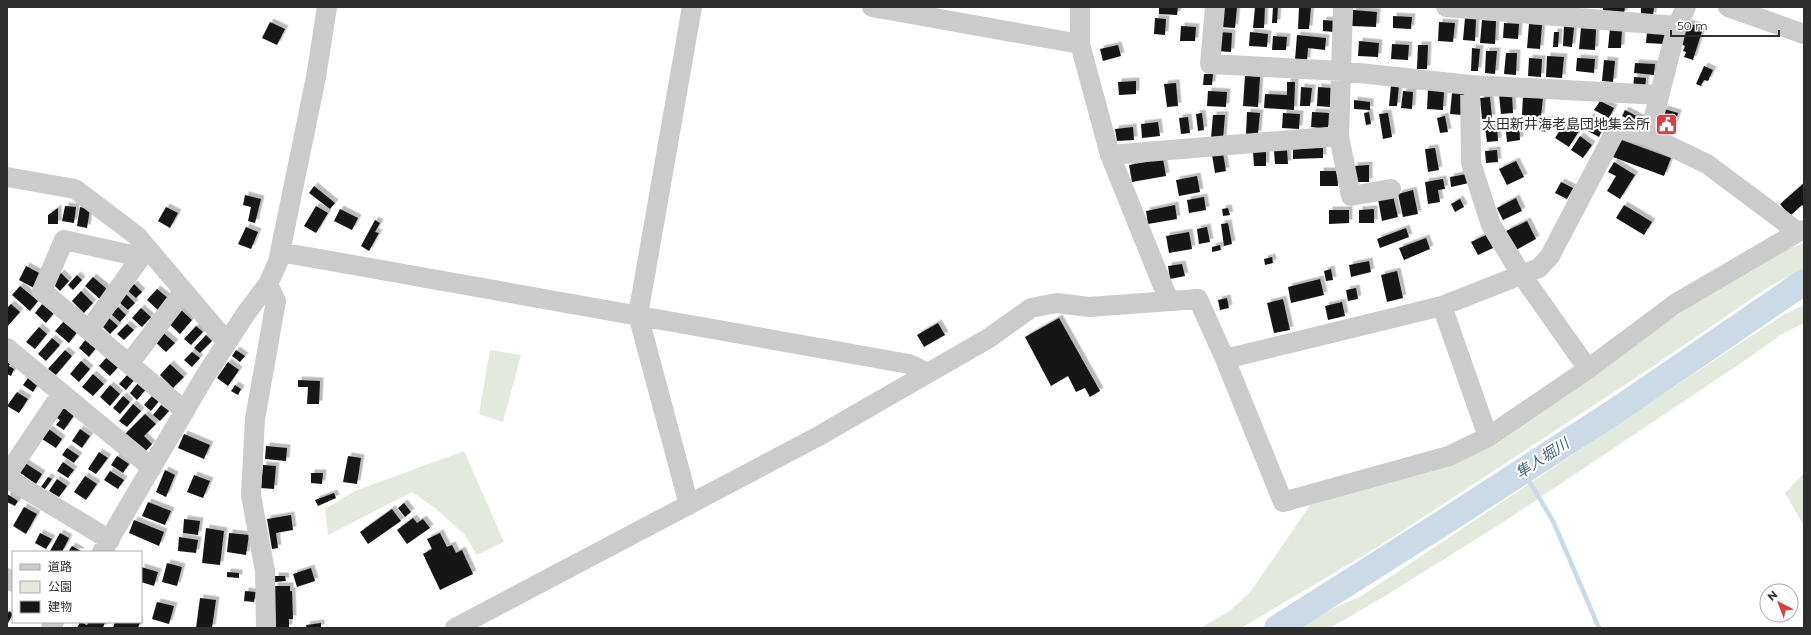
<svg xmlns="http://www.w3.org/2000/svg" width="1811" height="635" font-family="Montserrat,'Noto Sans JP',sans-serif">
<defs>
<filter id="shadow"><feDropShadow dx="3.5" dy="-3.5" stdDeviation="0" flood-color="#0004"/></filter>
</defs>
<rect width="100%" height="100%" fill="#fff"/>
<path fill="#e3e9dd" d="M1804 243V269L1770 286 1649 369 1376 548 1241 628H1200L1230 611 1251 591 1311 504 1411 474 1578 383 1730 279 1785 250Z
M1804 305V323L1782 334 1738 365 1502 523 1385 596 1330 628H1296L1340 605 1360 597 1731 349 1785 314Z
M490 350 521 355 503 422 479 414Z
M464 451 504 542 477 555 464 534 435 508 412 492 328 535 325 509 355 491Z
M1804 473V526L1785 493Z"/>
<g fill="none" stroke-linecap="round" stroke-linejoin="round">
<path stroke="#cbdae7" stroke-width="4.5" d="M1523 471 1553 521 1599 628"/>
<path stroke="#cbdae7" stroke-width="26" d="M1277 628 1449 519 1614 412 1804 282"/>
</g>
<path fill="#151515" filter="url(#shadow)" d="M1159 7H1178L1177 15 1159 14Z
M1221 7H1237L1235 28 1220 27Z
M1255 7H1265L1264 28H1253Z
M1273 7H1278L1277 23H1272Z
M1299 7H1311L1309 29H1298Z
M1603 7H1625L1624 14 1603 13Z
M1641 7H1654L1653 16 1641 15Z
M1353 10 1377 12 1376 27 1352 26Z
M1393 16 1412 17 1411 29 1393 28Z
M1155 18 1166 19 1165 35 1154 34Z
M1465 18 1476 19 1475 41 1463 40Z
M1323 20 1335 21 1334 32 1323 31Z
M1482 20 1496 21 1495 44 1480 43Z
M270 22 285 29 277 45 262 38Z
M1439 22 1455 23 1453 42 1438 41Z
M1504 23 1519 24 1518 39 1503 38Z
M1688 23 1703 28 1693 60 1684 57 1686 52 1683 51 1685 46 1681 44Z
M1529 24 1542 25 1540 49 1527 48Z
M1181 26 1196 27 1195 41H1180Z
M1564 26 1574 27 1572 47 1563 46Z
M1581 28 1596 29 1595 50 1579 49Z
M1610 28 1622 29 1621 48H1608Z
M1219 32 1232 33 1231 52 1217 51Z
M1250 32 1268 34 1267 47 1249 46Z
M1554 32H1559L1558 47H1553Z
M1647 32 1665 33 1664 44 1646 43Z
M1297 35 1326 38 1325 50 1308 48 1307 61 1295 60Z
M1273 36 1287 37 1286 50H1272Z
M1359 41 1379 43 1378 57 1358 56Z
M1392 44 1409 45 1408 60 1391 59Z
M1118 45 1121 56 1103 61 1100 49Z
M1418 45H1428L1427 69H1417Z
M1472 48 1480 49 1478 71H1471Z
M1486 51H1497L1495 74 1485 73Z
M1506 53H1517L1516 75 1504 74Z
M1547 56 1564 57 1562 78 1546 77Z
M1529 58 1542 59 1541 77 1528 76Z
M1577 58 1595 59 1594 73 1576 71Z
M1604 60 1615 61 1613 82 1602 81Z
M1635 63 1655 64 1654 75 1634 73Z
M1704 66 1713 70 1708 81 1704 80 1701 86 1696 84Z
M1204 74H1213L1212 85H1203Z
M1245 76 1260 77 1258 107 1243 106Z
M1634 77 1646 78 1645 89H1633Z
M1136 81V94L1119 95 1118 82Z
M1287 82H1295L1294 110 1264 108 1265 94 1287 95Z
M1176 83 1178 106 1167 107 1164 84Z
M1391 85H1399L1397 106H1389Z
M1301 87 1312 88 1310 106H1300Z
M1318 87 1331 88 1330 107 1317 106Z
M1428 90 1444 91 1443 110 1427 109Z
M1208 91 1227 92 1226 107 1207 106Z
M1403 91 1413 92 1412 109 1401 108Z
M1452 93 1464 94 1462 115 1450 114Z
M1512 94 1513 113 1501 114 1499 95Z
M1523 95 1543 97 1541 117 1522 115Z
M1490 97 1492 118 1482 119 1480 98Z
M1354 100 1370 102V110L1354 109Z
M1600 101 1614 108 1609 118 1594 110Z
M1664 109 1678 113 1672 134 1657 130Z
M1625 110 1644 120 1641 126 1622 116Z
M1247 112 1260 113 1258 134H1246Z
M1312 112 1329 113 1328 129 1311 127Z
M1369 112 1371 124 1366 125 1364 113Z
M1202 113 1204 130 1198 131 1196 114Z
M1283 113 1300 114 1299 129 1282 128Z
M1388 113 1392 137 1383 139 1379 114Z
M1213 115H1225L1223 139 1211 138Z
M1445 116 1448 132 1440 133 1437 118Z
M1188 117 1190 133 1181 134 1179 118Z
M1590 117 1605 124 1599 137 1584 129Z
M1541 120H1550V132L1540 131Z
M1519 121 1520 140 1507 142 1505 122Z
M1158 122 1160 136 1142 138 1141 124Z
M1565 122 1579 131 1569 147 1555 138Z
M1497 126 1498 141 1487 142 1485 127Z
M1133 127 1134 140 1117 141 1115 129Z
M1580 136 1592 145 1583 158 1571 150Z
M1619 139 1671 158 1664 176 1613 157Z
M1323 148V158L1293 159V149Z
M1435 148 1439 170 1428 172 1425 149Z
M1287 150 1288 164H1275L1274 151Z
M1497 150 1498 162 1486 163 1485 151Z
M1266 151V166H1254L1253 152Z
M1223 153 1226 171 1215 173 1212 155Z
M1163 159 1166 176 1132 182 1129 165Z
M1516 161 1524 177 1507 185 1499 169Z
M1614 162 1635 175 1620 199 1607 191 1616 176 1608 172Z
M1369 165V182H1355L1354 166Z
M1320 171H1337L1338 186H1320Z
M1467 174 1469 183 1451 187 1450 177Z
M1197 176 1200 192 1179 196 1176 180Z
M1443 179 1445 189 1438 190 1440 202 1428 204 1425 182Z
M1561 182 1573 188 1567 199 1555 193Z
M1804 183V207L1802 205 1790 216 1780 204Z
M314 186 335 203 330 209 309 193Z
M1413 190 1418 214 1403 217 1398 194Z
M245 195 261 199 255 223 248 221 251 207 243 205Z
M1393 196 1398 217 1382 221 1378 199Z
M1204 197 1206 210 1189 213 1187 200Z
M1516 198 1522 211 1503 220 1497 208Z
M1460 199 1464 207 1455 212 1451 204Z
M1175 205 1177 219 1148 224 1146 211Z
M1624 205 1652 222 1644 235 1616 218Z
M65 206 76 207 74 223 62 221Z
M316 206 328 213 316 233 304 226Z
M80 207 90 209 87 228 77 226Z
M166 207 178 213 170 228 158 221Z
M58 208V224H48V215Z
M1228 208 1230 215 1223 216 1222 209Z
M340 209 358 218 352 230 334 221Z
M1374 209V223H1359V210Z
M1329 210H1349V223L1329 224Z
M375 220 380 223 375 232 379 233 369 251 361 246Z
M1527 221 1536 239 1516 250 1506 231Z
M1228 223 1232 244 1224 246 1221 224Z
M246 227 258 232 251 249 238 244Z
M1207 227 1210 242 1199 244 1197 229Z
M1406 228 1409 237 1380 248 1377 239Z
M1189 232 1192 249 1169 253 1166 236Z
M1486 235 1493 248 1478 255 1471 242Z
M1426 238 1430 249 1404 260 1399 248Z
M1220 245 1221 250 1212 252V247Z
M1272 257 1273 263 1265 265 1264 259Z
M1369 261 1371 272 1351 277 1349 265Z
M1182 264 1185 276 1170 279 1168 266Z
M26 266 41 274 34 288 19 280Z
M1331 269 1333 280 1326 281 1324 271Z
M1397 271 1403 298 1387 302 1381 275Z
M61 273 69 281 60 291 52 283Z
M77 275 82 280 73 290 68 285Z
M93 277 108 290 100 299 85 286Z
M1320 279 1324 295 1291 303 1288 287Z
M134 284 142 292 136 298 128 291Z
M20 286 38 301 30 311 12 295Z
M1356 288 1358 299 1348 301 1346 290Z
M157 289 169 299 158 310 147 300Z
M81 291 93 303 84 313 72 301Z
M126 294 135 303 128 310 119 302Z
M1227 298 1229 308 1220 310 1218 300Z
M1283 299 1290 330 1274 333 1267 303Z
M1342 302 1345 316 1328 320 1325 306Z
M43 303 54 313 46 323 35 313Z
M11 304 20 312 7 327V308Z
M118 307 126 315 120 322 111 314Z
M141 308 151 317 142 327 132 318Z
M180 309 192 320 180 334 167 322Z
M109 318 118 326 110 334 102 326Z
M1059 318 1100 391 1090 397 1085 388 1076 392 1068 376 1051 386 1025 337Z
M65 320 78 331 69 343 55 331Z
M938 323 945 335 924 347 917 335Z
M127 324 134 330 124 340 117 334Z
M196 326 203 332 191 345 184 339Z
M39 327 47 334 35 349 26 342Z
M161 331 175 343 166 352 153 340Z
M206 335 212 341 200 353 194 348Z
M52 338 60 345 46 361 38 354Z
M86 339 96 348 89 357 79 348Z
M65 350 72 356 56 375 48 369Z
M236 350 245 356 240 362 232 356Z
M192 352 200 358 192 367 184 360Z
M107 357 119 366 110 376 99 366Z
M81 361 90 369 79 382 70 374Z
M7 362 10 364 9 366 14 369 11 376 7 374Z
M228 362 239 370 228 386 217 378Z
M170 364 184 377 173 388 160 375Z
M129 373 135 379 126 390 119 384Z
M93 374 104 384 93 396 82 387Z
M28 378 38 384 33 392 23 385Z
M298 380 320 381 319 404H307L308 387H298Z
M138 383 146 389 137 400 130 393Z
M110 385 120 394 110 406 100 397Z
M235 385 241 389 238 395 231 391Z
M17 392 28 399 19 413 7 406Z
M123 396 130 402 120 414 113 408Z
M152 396 159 401 151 411 144 405Z
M133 404 141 411 127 427 119 421Z
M161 405 169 411 160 421 153 415Z
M63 406 75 414 64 430 56 425 60 420 55 417Z
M145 414 156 424 144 436 152 444 144 453 125 434Z
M49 429 62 439 56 448 42 439Z
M80 429 90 436 82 448 72 441Z
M184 434 210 445 204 459 178 448Z
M266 446 287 448 286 461 265 459Z
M67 448 79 456 74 463 62 455Z
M99 452 108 458 96 474 88 469Z
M117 456 129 464 123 473 111 465Z
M348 456 361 458 357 484 343 482Z
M63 462 74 470 68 478 57 471Z
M25 463 42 474 36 484 19 472Z
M263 465 276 466 274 489 261 488Z
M165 470 175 475 166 497 156 492Z
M110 471 124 480 118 489 104 480Z
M311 473H323L322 484 311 483Z
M194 475 210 481 203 498 187 492Z
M85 476 97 484 86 500 74 492Z
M48 477 52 479 45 489 41 487Z
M57 479 67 486 59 497 49 491Z
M334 493 336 498 318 506 315 500Z
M7 494 18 501 15 506 7 502Z
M148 502 171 511 165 525 142 516Z
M404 503 411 512 405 517 398 508Z
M24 507 37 514 26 534 13 526Z
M392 509 401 521 368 544 360 532Z
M291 515 293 530 276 533 278 548 272 549 267 519Z
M413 518 417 523 423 519 430 528 407 544 397 530Z
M184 519 200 521 198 535 183 533Z
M134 520 164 532 159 546 129 533Z
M206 528 224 531 220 565 202 563Z
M40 533 52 539 46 549 35 543Z
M60 533 69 538 62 552H51L50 551Z
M229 533 249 535 246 555 227 552Z
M440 533 447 547 452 545 456 553 462 550 473 574 440 590 423 554 432 549 427 539Z
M179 537 198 540 196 553 178 551Z
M72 546 81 551 80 552H68Z
M167 563 182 567 177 586 162 582Z
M141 567 158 572 154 586 141 582Z
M311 568 315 581 297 587 293 574Z
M227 572 239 573V578L227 577Z
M275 576H285L286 581 275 582Z
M274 586H290V591H292L293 619H289V628H276Z
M245 591 256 592 254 602 244 601Z
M200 598 216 600 212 628H196Z
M157 602 174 606 169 624 152 619Z
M9 611 13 614 8 623 7 615Z
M80 622 87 625 89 622H105L103 628H77Z
M115 622H137L140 623 138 628H113Z
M321 623V628H307L306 625Z"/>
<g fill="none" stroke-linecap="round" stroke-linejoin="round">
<path stroke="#cbcbcb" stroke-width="20" d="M872 7 1080 44
M1080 7V44L1110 155 1169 301
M1215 7 1210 64 1341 71 1470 85 1659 95
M1446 7 1677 26 1686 7
M1728 7 1804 34
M1677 26 1649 136 1707 164 1798 232
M1470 85 1471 163 1491 225 1521 274 1588 369
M1339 136 1351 196 1391 189
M1110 155 1339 136 1343 7
M7 177 75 189 137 236 227 342
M280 252 909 364 928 373
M141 257 64 240 42 291 185 411
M1442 306 1488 437
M89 330 141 257 148 249
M7 348 152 468
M1225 359 1442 306 1539 268 1550 256 1617 128 1649 136
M129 364 184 291
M7 475 62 393
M7 478 110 540
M689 505 638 315 692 7
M102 552 205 376 247 312 268 284 278 262 316 77 327 7
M7 578 13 582
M51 628 54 622
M266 628 265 571 251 495 255 419 276 301 268 284
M455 628 817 437 989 338 1031 308 1057 303 1089 307 1198 299 1225 359 1283 502 1449 456 1488 437 1588 369 1675 304 1798 232 1804 230"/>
</g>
<defs>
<symbol id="civic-square" viewBox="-11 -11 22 22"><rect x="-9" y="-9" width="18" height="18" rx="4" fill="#d04544" stroke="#fff"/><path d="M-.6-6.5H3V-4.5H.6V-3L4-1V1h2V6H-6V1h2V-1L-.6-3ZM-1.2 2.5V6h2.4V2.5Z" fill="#fff"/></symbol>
</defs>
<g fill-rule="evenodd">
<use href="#civic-square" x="1654" y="112" width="25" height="25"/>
</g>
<g text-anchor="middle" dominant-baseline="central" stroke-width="4" stroke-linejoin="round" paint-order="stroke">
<g font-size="14" fill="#2e2e2e" stroke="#fff" text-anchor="end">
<text x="1650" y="124">太田新井海老島団地集会所</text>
</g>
<g font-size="15" font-style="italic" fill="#456886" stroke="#fff">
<text transform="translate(1542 458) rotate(-33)">隼人堀川</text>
</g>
</g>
<rect width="1811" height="635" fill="none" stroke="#2e2e2e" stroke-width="16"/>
<rect x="12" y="551" width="130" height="72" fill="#ffffff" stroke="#ababab"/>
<rect x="20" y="564" width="20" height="6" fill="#cbcbcb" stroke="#ababab"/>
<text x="48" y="571" font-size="12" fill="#2e2e2e">道路</text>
<rect x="20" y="581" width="20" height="12" fill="#e3e9dd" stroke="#ababab"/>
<text x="48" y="591" font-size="12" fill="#2e2e2e">公園</text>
<rect x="20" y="601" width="20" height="12" fill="#151515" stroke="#ababab"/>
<text x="48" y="611" font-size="12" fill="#2e2e2e">建物</text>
<g transform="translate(1779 603) rotate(318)"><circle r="19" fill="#ffffff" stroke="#ababab"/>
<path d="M0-3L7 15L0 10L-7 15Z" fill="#d04544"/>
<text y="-6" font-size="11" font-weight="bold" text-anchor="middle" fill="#2e2e2e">N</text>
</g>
<path d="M1671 30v6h108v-6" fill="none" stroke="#2e2e2e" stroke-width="2"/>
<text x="1677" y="30" font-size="12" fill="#2e2e2e" stroke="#ffffff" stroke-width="3" paint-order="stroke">50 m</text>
</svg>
